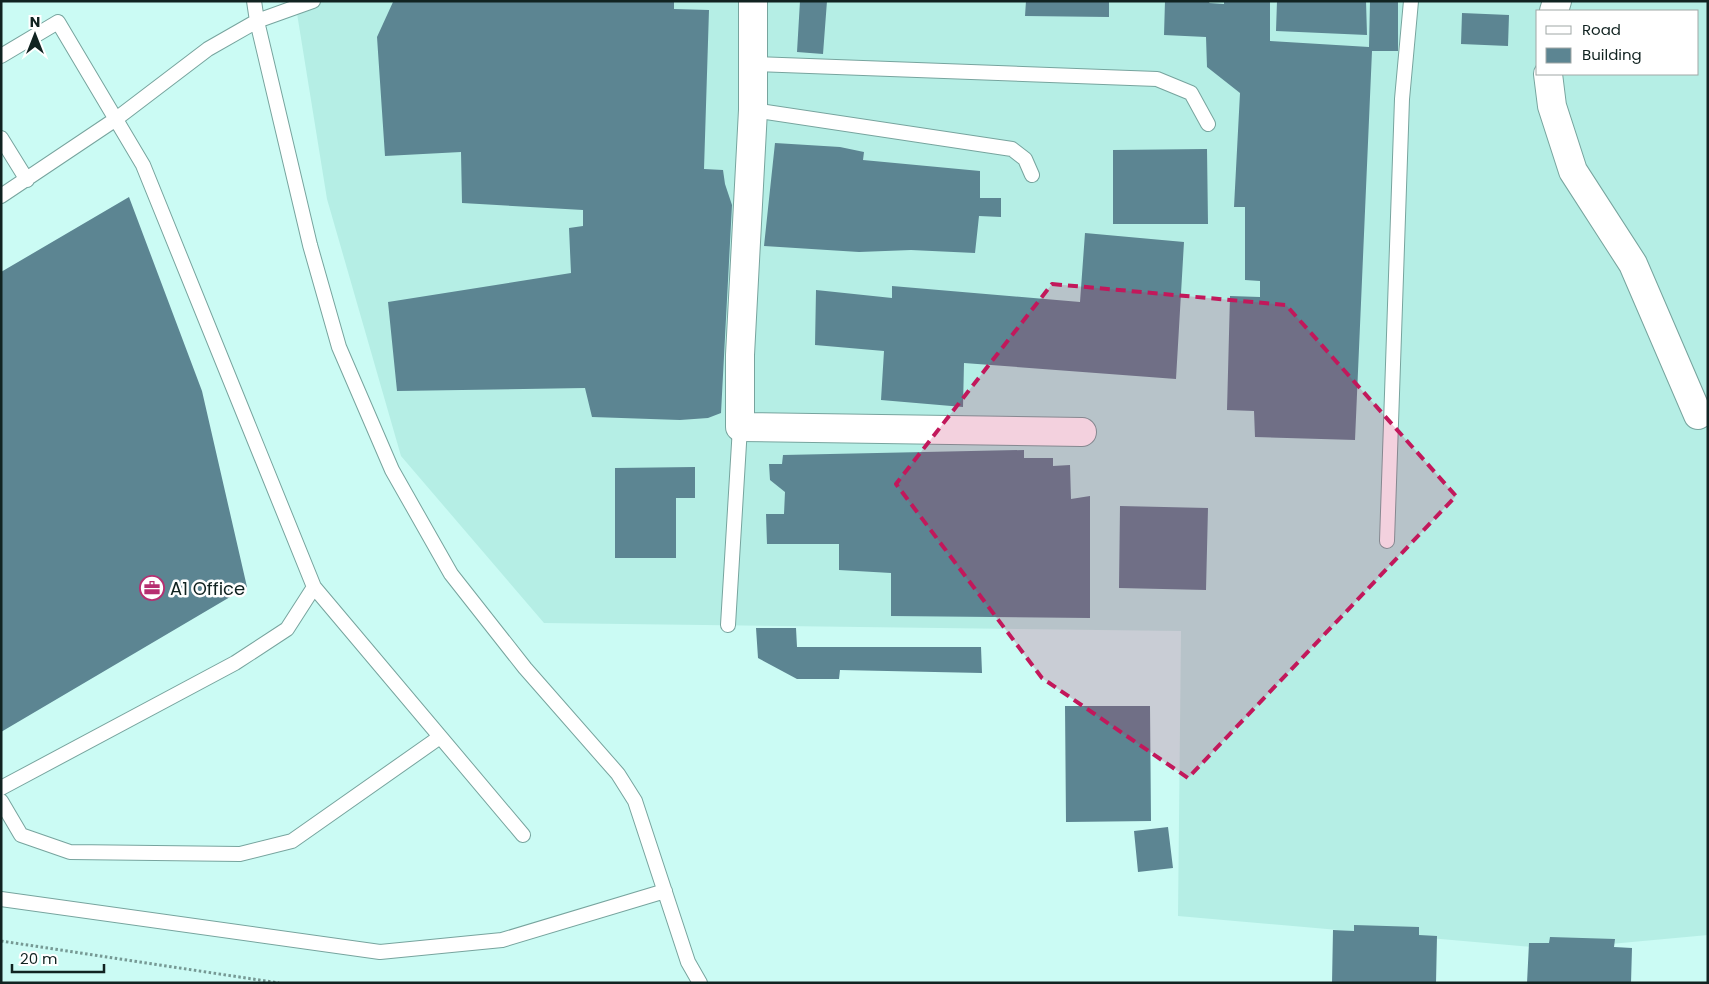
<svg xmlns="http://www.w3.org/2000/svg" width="1709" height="984" font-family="Poppins,sans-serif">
<rect width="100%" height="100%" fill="#cbfbf4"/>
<path fill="#b5eee5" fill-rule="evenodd" d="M295 1H1708V935L1556 949 1178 916 1181 631 544 623 401 456 327 199ZM1538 11H1698V74H1538Z"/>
<path fill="#5c8592" d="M674 1V9L709 10 704 169 723 170 725 184 732 205 721 413 708 418 680 420 592 417 585 388 397 391 388 302 571 273 569 228 583 226V210L462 203 461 152 385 156 377 37 393 2Z
M800 1H827L823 54 797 52Z
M1026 1H1109V17L1025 16Z
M1165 1H1210L1209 3 1224 4V1H1270V41L1369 47 1370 1H1398V51H1372L1355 440 1255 437 1254 411 1227 410 1230 296 1260 297V281L1245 280V207H1234L1240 93 1207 67 1206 37 1164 35Z
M1277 1H1366L1367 35 1276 31Z
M1462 13 1509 15 1508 46 1461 44Z
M775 143 840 147 864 152 863 160 980 171V198H1001V217L979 216 975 253 911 250 859 252 764 246Z
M1207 149 1208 224H1113V150Z
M129 197 202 391 247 587 1 732V272Z
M1085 233 1184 242 1176 379 964 363 963 407 881 400 884 351 815 345 816 290 892 298V286L1080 302Z
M1024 450V458H1053V466L1070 465 1071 499 1090 496V618L891 616V573L839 570V544H767L766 514H784L785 492 770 480 769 464H782L783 455Z
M695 467V498H676V558H615V468Z
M1120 506 1208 508 1206 590 1119 588Z
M756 628H796L797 647H981L982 673 840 670 839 679H797L758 658Z
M1065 706H1150L1151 821 1066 822Z
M1168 827 1173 868 1138 872 1134 831Z
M1354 925 1419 927V935L1437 936 1436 983H1332L1333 930 1354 931Z
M1550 937 1615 939 1614 947 1632 948 1631 983H1527L1529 943H1549Z"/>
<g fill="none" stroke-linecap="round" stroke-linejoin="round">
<defs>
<path id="service" d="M254 1 257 21 310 245 339 347 392 470 451 574 525 668 618 774 635 801 688 962 700 983
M1 56 58 22 143 165 314 587 287 629 235 663 1 788
M753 64 1157 79 1191 93 1208 124
M753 110 1012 149 1025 159 1032 175
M1 138 27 180
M1 196 116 119 208 49 257 21 313 1
M1387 541 1402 99 1411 1
M314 587 523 835
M728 625 740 427
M1 801 21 835 70 852 240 854 292 841 440 737
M1 899 380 952 502 940 665 891"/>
<path id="minor" d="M753 1V110L740 355V427L1082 432
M1554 11 1557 1
M1548 74 1552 106 1573 171 1633 264 1698 415"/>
</defs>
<use href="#service" stroke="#77a49e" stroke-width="16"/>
<use href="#minor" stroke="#77a49e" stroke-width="30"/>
<path stroke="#769994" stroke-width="3" stroke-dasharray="2.5 2.5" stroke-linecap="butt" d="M1 941 279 983"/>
<use href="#service" stroke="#fff" stroke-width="14"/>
<use href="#minor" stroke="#fff" stroke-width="28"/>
</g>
<path fill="#c2185b" fill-opacity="0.2" stroke="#c2185b" stroke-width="4" stroke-dasharray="10 6" stroke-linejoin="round" d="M1052 284 1286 305 1456 496 1188 778 1042 678 896 484Z"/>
<defs>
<symbol id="office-ring" viewBox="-11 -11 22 22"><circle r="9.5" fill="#fff" stroke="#b62f71" stroke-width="1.5"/><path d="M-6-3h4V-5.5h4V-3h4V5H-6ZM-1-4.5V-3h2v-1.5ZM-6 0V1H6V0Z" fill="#b62f71"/></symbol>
</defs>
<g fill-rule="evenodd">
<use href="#office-ring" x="138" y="574" width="28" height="28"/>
</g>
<g text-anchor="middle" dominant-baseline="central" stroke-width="5" stroke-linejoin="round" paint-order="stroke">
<g font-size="18" fill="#112321" stroke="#fff" text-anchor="start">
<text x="170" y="588">A1 Office</text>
</g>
</g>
<rect width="1709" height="984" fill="none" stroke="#112321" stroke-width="5"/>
<rect x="1536" y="10" width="162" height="65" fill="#ffffff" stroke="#a0a7a6"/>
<rect x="1546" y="26" width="25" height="8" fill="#ffffff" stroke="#a0a7a6"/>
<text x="1582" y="35" font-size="15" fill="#112321">Road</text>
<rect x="1546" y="48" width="25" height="15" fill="#5c8592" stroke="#a0a7a6"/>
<text x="1582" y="60" font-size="15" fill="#112321">Building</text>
<g transform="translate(35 35)" stroke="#ffffff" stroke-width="4" paint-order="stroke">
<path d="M0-4L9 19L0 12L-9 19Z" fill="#112321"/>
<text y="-8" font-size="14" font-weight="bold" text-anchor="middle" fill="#112321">N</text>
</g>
<path d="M12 964v8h92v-8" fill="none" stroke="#112321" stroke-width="2.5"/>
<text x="20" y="964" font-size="15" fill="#112321" stroke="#ffffff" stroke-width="4" paint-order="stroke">20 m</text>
</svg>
